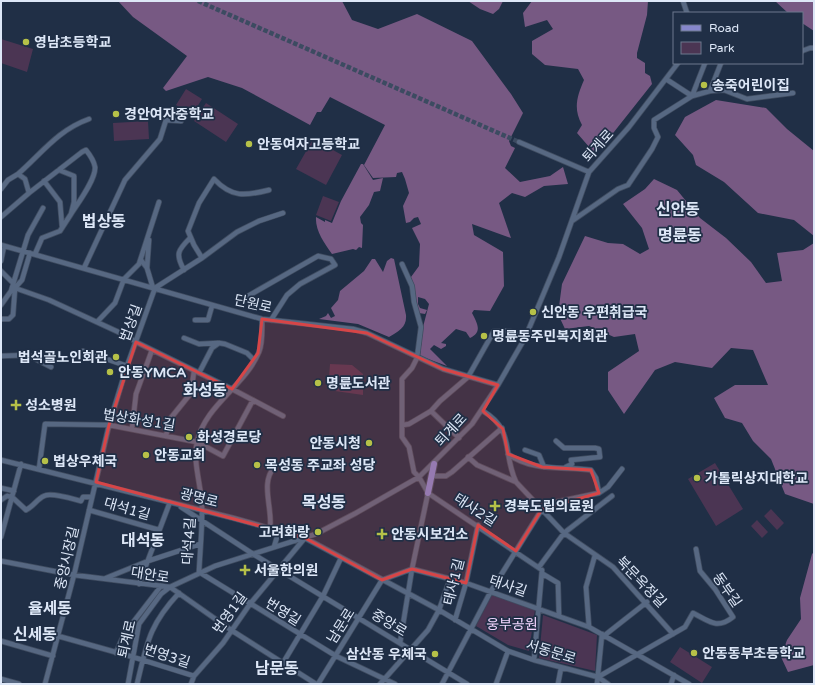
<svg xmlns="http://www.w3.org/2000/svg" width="815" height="685" font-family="'Varela Round','Noto Sans KR',sans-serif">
<rect width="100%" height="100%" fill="#202f46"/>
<path fill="#4b3553" d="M1 39 33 49 27 72 1 63Z
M186 89 202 99 192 115 176 105Z
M206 103 238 124 226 142 194 121Z
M148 121 149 139 114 141 113 123Z
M313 139 342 155 326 185 296 169Z
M323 196 339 202 331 221 316 215Z
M330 364 352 365 363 374V395L328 390Z
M715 463 743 509 716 526 688 479Z
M771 509 784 523 777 530 764 516Z
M757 520 768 532 762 538 751 526Z
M492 595 535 610 529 651 508 645 476 626Z
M543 615 597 635 595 671 539 658Z
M680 647 712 667 702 683 670 662Z"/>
<path fill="#775983" d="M118 1H342L352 20 378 29 417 14 472 41 511 94 523 113 509 141 511 146 515 148 505 168 520 182 550 176 563 167 568 184 544 186 525 197 512 193 499 203 511 238 472 224 474 235 503 252 504 286 490 311 474 310 472 313C477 323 483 332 470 338L466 332 456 329 441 343 446 344V346L441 349 434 345 430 349 447 366 420 356 423 327 429 304 425 299 418 297V304L420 308 427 310 425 314 419 313 415 302 411 277 419 266 420 244 412 228 421 224 418 217 414 218 410 222 406 223 403 206 409 193 405 179 402 172 397 173 396 177 373 178 364 165 385 125 330 97 321 112H317L310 125 242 88 208 77 166 91 163 88 187 56 133 17Z
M468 1H503L499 9 493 14 480 9Z
M532 1H648L647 15 637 53V58L645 63V73L650 76 652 84 610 137 590 158 588 154 590 148 577 133 582 125C573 109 577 96 584 80L578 69 545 65 532 54V41L553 29 547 20 525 27 523 13Z
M775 1H814V31L802 23V13H788Z
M716 100 766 108 787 129 814 151V236L794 220 758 213 724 182 696 165 693 155 675 135 685 117Z
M361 164H363L373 180 383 178 380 191 374 192 369 205 360 217 361 223 363 225 362 248 359 247 356 250 353 249 332 254C324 243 315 230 316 217L325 222V220L332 223 341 201Z
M654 179 677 190 700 218 726 238 751 262 766 283 782 281 777 253 803 250 814 243V504L785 494 771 459 753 441 742 423 725 418 714 398 735 385H768L753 350 731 348 712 368 675 362 655 370 624 414 608 390V372L639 351 635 334 614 337 589 326 565 329 558 314 562 284 585 236 608 243 623 244 640 254 649 249 642 228 623 204 645 189Z
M391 258 394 259 406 315C407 327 399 331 389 337L358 324 319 319 326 316 328 313 331 318 335 316 331 308 338 300 340 291 364 271 372 259H375L383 272 387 261Z
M814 552V665L788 672 781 657 787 640 801 619 800 598 812 554Z"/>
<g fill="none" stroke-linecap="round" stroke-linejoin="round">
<path stroke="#3c4b61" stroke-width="4.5" stroke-dasharray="4.5 2" stroke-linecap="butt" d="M198 1 519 142"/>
<defs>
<path id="minor" d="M683 1 687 13
M802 51 810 48H814
M666 79 692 96
M710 91 721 63
M692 96 705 63
M519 142 589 172
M44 181 60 202 62 226
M1 189 8 180 18 174
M29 193 82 152 86 150C90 155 94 161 95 167 96 179 78 203 71 214
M1 217 29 193 25 179 18 174C42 153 58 130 89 119
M572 221 618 189 628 185 652 149 658 137 654 128V120L692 96 710 91 724 90 747 99 793 93
M1 245 262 319 353 329 367 333 443 369 498 385
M35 254 42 238 60 231 71 214 74 202V176L59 170
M202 258 194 245 188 231 199 203 214 179C232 198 245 196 269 190
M141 260 147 268 153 288
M1 261 4 246
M402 264 412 286 414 302 421 327 417 358 412 368 402 379V437L409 447 414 472 419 477 428 493 542 570 534 660
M84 268 125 180 160 139 166 120 181 121
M147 268 149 240
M184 270C175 254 178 250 190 238
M1 271 13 283
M14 289 22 280 30 253
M248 296 318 256 331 259 335 265 300 284 287 295 271 320
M1 305 11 291 28 235 43 208
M1 319H9L13 315 15 288 49 300 127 336 136 342 232 389 283 416
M262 319C262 330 263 342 259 352 245 386 205 405 197 442 192 463 203 490 202 512 202 532 200 552 199 572L336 656 395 684
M195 320H208L212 306
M97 322 115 303 124 279 139 264 159 202
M184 338 199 344 218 343
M83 351 127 366
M1 356 28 355 51 367
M199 373 212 348 219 343 225 344 247 353 254 360
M431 411 459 438
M483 411C515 430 502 452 516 482L564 533 613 567 673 634
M403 425 409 424 431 411 440 401 468 377 494 331H510L525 338
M132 429 136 394 152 350
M166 436 170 419 191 393 194 371
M556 441 564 448H595L599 449 600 457 571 460 572 464 566 467
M525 450 539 455 544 467
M508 454C532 472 564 466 591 470L596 478 599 493
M468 457 477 465 516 482
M1 460 233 518 305 538 439 610 508 651 534 660 598 677 608 684
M39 469 45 424 109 425 197 442 223 456 253 400
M431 476H446L452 472 502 428
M1 488 14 491
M1 500 7 496 12 497 26 510C34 506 37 499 44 496 51 492 73 499 81 501L83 497H92
M181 507 253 554 467 684
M89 510 159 530
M270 528C273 510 260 482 274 468
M274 529 277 537 274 547
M1 537 21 464
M1 561 74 575 170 587 231 630 316 684
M539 567 564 533 612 496
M412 569 466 583 589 627 689 684
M543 574 558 583 559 616
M106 578 148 561 200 544
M382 580 412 569
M139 584 170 502
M455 620 466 583 478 525
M589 627 586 587 595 555
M605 635 647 602
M58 636 133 657 194 676
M1 641 53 656
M400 643 412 569 428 493
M116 653 124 634 161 586
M283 663 323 596 341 558
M598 677 685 627 693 613C709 621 717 630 733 617L715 589 700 571 696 549
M1 679 19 684
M45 684 74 575 109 425 127 366 155 288 202 258 237 232 259 221 283 213
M128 684 139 624 161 594 170 587 215 566 316 534 356 513 419 477 472 424 498 385 525 338 559 257 589 172 629 127 678 63
M137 684C147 643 149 625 179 593
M191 684 194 676 223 643 250 604 304 539
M318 684 382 580
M380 684 428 630 439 610 450 579
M442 684 491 591 542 509 556 502 599 493 608 487 622 469
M496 684 508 651
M558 684 561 668
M597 684 602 634
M671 684 674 675"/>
<path id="major" d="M428 493 434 464"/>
</defs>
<use href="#minor" stroke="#404d61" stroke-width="6"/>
<use href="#major" stroke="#404d61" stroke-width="8"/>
<use href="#minor" stroke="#576882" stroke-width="4.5"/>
<use href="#major" stroke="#8687cc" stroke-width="6"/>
</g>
<path fill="#d74547" fill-opacity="0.2" stroke="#d74547" stroke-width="3" stroke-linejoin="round" d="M262 319 367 333 443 369 498 385 483 411 503 429 508 454 542 467 591 470 599 493 542 509 516 551 478 525 466 583 412 569 382 580 305 538 96 482 109 425 136 342 232 389 258 353Z"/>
<g fill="#b6c148" stroke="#202f46" stroke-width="1.5">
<circle cx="26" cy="42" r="4"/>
<circle cx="704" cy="85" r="4"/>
<circle cx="116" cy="114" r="4"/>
<circle cx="249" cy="144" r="4"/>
<circle cx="533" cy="312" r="4"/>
<circle cx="484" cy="336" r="4"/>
<circle cx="116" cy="357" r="4"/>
<circle cx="110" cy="372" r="4"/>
<circle cx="318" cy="383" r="4"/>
<path d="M14 399h4v4h4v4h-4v4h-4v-4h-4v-4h4z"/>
<circle cx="189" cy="437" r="4"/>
<circle cx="369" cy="443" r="4"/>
<circle cx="146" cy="455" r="4"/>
<circle cx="45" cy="461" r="4"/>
<circle cx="257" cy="465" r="4"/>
<circle cx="697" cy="478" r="4"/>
<path d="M493 500h4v4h4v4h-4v4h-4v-4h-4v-4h4z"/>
<circle cx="318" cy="532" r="4"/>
<path d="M380 528h4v4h4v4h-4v4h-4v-4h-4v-4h4z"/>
<path d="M243 564h4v4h4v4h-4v4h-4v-4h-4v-4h4z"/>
<circle cx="694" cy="653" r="4"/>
<circle cx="435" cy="654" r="4"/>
</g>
<g text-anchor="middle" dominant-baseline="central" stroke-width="3.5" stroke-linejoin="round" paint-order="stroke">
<g font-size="14" font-weight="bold" fill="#dde7f7" stroke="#202f46" text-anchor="start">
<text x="34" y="42">영남초등학교</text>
<text x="712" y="85">송죽어린이집</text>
<text x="124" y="114">경안여자중학교</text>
<text x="257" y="144">안동여자고등학교</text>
<text x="541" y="312">신안동 우편취급국</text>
<text x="492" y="336">명륜동주민복지회관</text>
<text x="108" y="357" text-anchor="end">법석골노인회관</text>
<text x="118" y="372">안동YMCA</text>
<text x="326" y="383">명륜도서관</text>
<text x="25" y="405">성소병원</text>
<text x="197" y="437">화성경로당</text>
<text x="361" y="443" text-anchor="end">안동시청</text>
<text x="154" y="455">안동교회</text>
<text x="53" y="461">법상우체국</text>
<text x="265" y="465">목성동 주교좌 성당</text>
<text x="705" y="478">가톨릭상지대학교</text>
<text x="504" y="506">경북도립의료원</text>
<text x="310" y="532" text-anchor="end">고려화랑</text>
<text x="391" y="534">안동시보건소</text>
<text x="254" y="570">서울한의원</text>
<text x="702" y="653">안동동부초등학교</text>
<text x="427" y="654" text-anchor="end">삼산동 우체국</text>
</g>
<g font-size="14" fill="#dde7f7" stroke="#202f46">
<text transform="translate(598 146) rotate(-48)">퇴계로</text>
<text transform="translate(253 304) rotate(13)">단원로</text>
<text transform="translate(131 323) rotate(-70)">법상길</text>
<text transform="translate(139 420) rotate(9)">법상화성1길</text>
<text transform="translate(451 430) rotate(-47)">퇴계로</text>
<text transform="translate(199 498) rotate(14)">광명로</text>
<text transform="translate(127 509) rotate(16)">대석1길</text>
<text transform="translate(475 510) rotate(33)">태사2길</text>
<text transform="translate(189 541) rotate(-86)">대석4길</text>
<text transform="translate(67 558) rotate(-77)">중앙시장길</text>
<text transform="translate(150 575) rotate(9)">대안로</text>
<text transform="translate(454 582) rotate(-76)">태사1길</text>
<text transform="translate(641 582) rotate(46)">북문옥정길</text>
<text transform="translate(508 586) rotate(19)">태사길</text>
<text transform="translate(727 590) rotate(55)">동부길</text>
<text transform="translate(283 612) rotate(32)">번영길</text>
<text transform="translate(230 613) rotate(-54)">번영1길</text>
<text transform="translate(389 623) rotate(31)">중앙로</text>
<text transform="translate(341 626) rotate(-58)">남문로</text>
<text transform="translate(127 639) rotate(-77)">퇴계로</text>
<text transform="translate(551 652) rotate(17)">서동문로</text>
<text transform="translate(167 656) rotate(18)">번영3길</text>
</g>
<g font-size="14" fill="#f2d5fe" stroke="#202f46">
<text x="512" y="624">웅부공원</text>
</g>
<g font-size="16" font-weight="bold" fill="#dde7f7" stroke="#202f46">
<text x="678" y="210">신안동</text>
<text x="104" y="222">법상동</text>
<text x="680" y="236">명륜동</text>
<text x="205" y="391">화성동</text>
<text x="324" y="503">목성동</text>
<text x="143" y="541">대석동</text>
<text x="50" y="609">율세동</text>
<text x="35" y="635">신세동</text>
<text x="277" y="669">남문동</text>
</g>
</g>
<rect width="815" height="685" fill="none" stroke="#dde7f7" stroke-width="4"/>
<rect x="673" y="12" width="130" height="52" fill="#202f46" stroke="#6c798d"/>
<rect x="681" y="25" width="20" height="6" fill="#8687cc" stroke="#6c798d"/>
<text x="709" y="32" font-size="12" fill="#dde7f7">Road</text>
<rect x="681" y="42" width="20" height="12" fill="#4b3553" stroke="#6c798d"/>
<text x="709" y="52" font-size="12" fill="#dde7f7">Park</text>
</svg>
